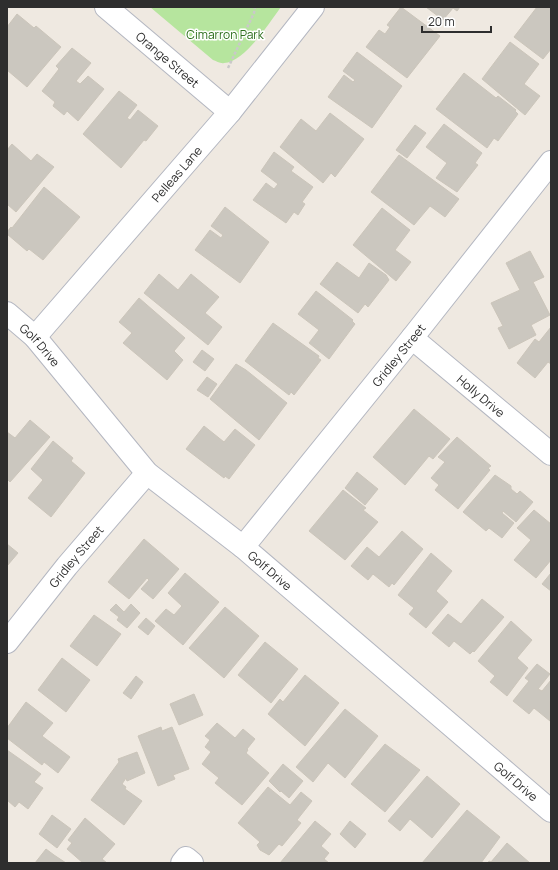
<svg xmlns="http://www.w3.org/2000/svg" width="558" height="870" font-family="Manrope,sans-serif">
<rect width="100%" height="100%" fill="#efe9e1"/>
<path fill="#b6e59e" d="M150 7H281C269 23 245 62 224 63 221 64 216 61 213 60Z"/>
<path fill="#cbc7bf" stroke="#cbc5ba" d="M401 7 440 36 407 78 366 47 379 30 385 34 390 27 387 25Z
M426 7H460L457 11 453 8 443 20Z
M537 7H551V49L543 59 514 37Z
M17 14 34 28 36 26 61 47 27 87 7 70V27Z
M510 42 539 64 524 84 540 96 525 115 482 79Z
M72 48 91 63 76 81 80 84 88 76 104 89 78 121 67 111 64 115 53 106 55 102 42 91 59 69 56 66Z
M357 52 402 86 372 128 328 97 344 75 353 82 355 80 343 71Z
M464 73 496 98 498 96 516 110 515 111 518 114 498 141 494 138 487 148 436 109Z
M119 91 137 105 127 118 130 120 138 110 158 126 146 141 144 140 121 168 83 134Z
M330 113 364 139 335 177 331 173 323 183 280 147 301 119 316 131Z
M444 124 482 153 475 163 478 165 457 192 436 178 447 163 426 147Z
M415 125 426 133 407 158 396 150Z
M12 144 31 161 37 154 54 167 16 212 7 204V150Z
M274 152 294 167 291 171 313 187 302 202 305 204 298 215 294 212 286 223 253 200 266 183 274 189 278 184 261 171Z
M399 155 459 199 445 217 430 206 414 225 371 192Z
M44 187 80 217 43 260 29 249 27 251 7 234V232L11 227 12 228Z
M225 207 269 242 240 283 195 250 210 230 221 238 223 235 211 226Z
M382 208 410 230 395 250 411 262 396 281 353 245Z
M530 251 544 277 533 282 550 315 531 325 536 335 509 349 498 328 503 326 491 303 520 290 506 263Z
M337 262 359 278 369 263 386 275 389 280 368 307 365 304 358 313 320 284Z
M159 274 178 290 191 274 219 297 205 313 222 327 208 345 144 293Z
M316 291 353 320 352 321 355 324 329 359 309 343 319 330 298 314Z
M139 298 185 338 174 351 183 360 167 380 123 343 132 333 119 322Z
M273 323 319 356 318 358 321 360 294 395 291 392 289 395 245 361Z
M551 327V364L548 362 535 378 517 363 535 339 539 342Z
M202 350 214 359 205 371 193 362Z
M236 364 246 370 287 403 259 440 210 399Z
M207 377 217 384 208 397 197 390Z
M414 409 450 439 433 459 429 456 405 485 373 457Z
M30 420 50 437 10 482 7 479V432L15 438Z
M204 426 224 442 235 429 255 445 229 479 225 476 224 478 186 449Z
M457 437 491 466 488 468 490 470 458 509 435 490 439 485 431 478 445 462 438 457Z
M53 441 73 458 71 461 85 473 51 517 28 498 43 480 31 469Z
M357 472 378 489 365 505 345 488Z
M495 475 511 486V489L517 494 520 491 533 502 516 522 503 511 502 513 514 523 502 538 489 528 486 531 463 512Z
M343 490 366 508 363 510 378 522 345 560 309 531Z
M534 510 551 524V560L536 578 514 560 531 540 517 528Z
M402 531 423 549 394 585 392 583 389 587 373 574 368 580 351 566 367 547 379 557Z
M144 539 179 569 153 599 141 589 149 580 147 578 129 599 108 582Z
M7 544 18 553 7 566Z
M431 553 452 571 436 591 448 602 426 628 409 614 414 608 398 595Z
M185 573 219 602 183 645 155 621 166 609 174 615 182 606 168 593Z
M551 573V591L542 584Z
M482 599 504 617 474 652 473 651 470 654 454 641 449 647 432 633 448 614 461 624Z
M116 604 124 612 131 604 140 613 127 628 117 620 119 617 110 610Z
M225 607 259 636 224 678 189 648Z
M94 615 121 634 97 666 70 646Z
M146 618 155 626 148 635 138 627Z
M511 621 532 640 517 658 528 668 507 696 490 682 495 676 478 661Z
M265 642 298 669 271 703 238 675Z
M62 658 90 680 66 712 38 690Z
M537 664 550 674 538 689 542 691 551 680 550 721 534 708 529 714 513 701 529 681 525 678Z
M305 675 339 703 305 746 268 714 280 699 283 702Z
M136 676 143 682 131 699 123 693Z
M194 694 203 715 179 725 170 704Z
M26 702 53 723 42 736 70 757 58 773 44 762 42 765 7 738V728Z
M345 709 378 736 345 778 328 763 313 782 296 767Z
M217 723 235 738 243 729 255 739 247 749 248 750 246 753 269 773 242 805 215 783 219 778 202 764 211 752 205 747 210 740 205 736Z
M161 727 162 731 172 727 189 769 173 775 175 779 158 786 138 736Z
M385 744 420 770 385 812 351 784Z
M7 750 41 774 34 782 43 788 28 809 19 802 15 807 7 800Z
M137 752 145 773 127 781 126 778 122 784 126 787 125 789 142 801 124 825 91 800 119 762 118 759Z
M283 764 303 781 289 798 281 791 280 792 269 781Z
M427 776 460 804 432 838 410 819 400 831 388 821Z
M268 787 290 805 301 792 312 801 297 820 301 823 282 846 279 844 269 855 260 850 257 845 260 842 238 823Z
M467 810 500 837 481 863H422Z
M52 815 71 829 57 848 39 834Z
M85 818 115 844 102 859 107 863H83L67 849 72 843 68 840Z
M315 821 331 834 321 846 329 853 324 859 329 863H280Z
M350 821 366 834 355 848 340 834Z
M507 843 530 863H488L489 861 491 862Z
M46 849 54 855 66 863H35Z"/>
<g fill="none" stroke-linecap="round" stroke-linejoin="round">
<defs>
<g id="minor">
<path id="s1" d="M106 7 230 112"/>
<path id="s2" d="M7 313 35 337 147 473 243 547 551 811"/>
<path id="s3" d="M35 337 230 112 313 7"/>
<path id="s4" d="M412 338 551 454"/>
<path id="s5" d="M243 547 412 338 551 162"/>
<path id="s6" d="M7 642 67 566 147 473"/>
<path d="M182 863 186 858 192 863"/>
</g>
</defs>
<use href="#minor" stroke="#b4b7c1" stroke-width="24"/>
<path stroke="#c9c9c9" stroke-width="2.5" stroke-dasharray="3 2" stroke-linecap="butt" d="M228 68 254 13 255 7"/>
<use href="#minor" stroke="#fff" stroke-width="22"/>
</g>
<g text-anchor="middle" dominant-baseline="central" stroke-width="3" stroke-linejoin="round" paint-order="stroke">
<g font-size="12" fill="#2c6e1b" stroke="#fff">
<text x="225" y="34">Cimarron Park</text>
</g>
<g font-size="12" fill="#2e2e2e" stroke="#fff">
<text stroke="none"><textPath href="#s1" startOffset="81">Orange Street</textPath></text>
<text stroke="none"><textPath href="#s3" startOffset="216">Pelleas Lane</textPath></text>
<text stroke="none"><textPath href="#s2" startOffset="46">Golf Drive</textPath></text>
<text stroke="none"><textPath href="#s5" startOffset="247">Gridley Street</textPath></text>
<text stroke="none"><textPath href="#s4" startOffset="90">Holly Drive</textPath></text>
<text stroke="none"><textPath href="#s6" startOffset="110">Gridley Street</textPath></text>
<text stroke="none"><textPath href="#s2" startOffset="370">Golf Drive</textPath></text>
<text stroke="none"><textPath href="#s2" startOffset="694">Golf Drive</textPath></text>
</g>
</g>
<rect width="558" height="870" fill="none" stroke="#2e2e2e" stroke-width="16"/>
<path d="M422 26v6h69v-6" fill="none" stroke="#2e2e2e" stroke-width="2"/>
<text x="428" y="26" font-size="12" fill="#2e2e2e" stroke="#ffffff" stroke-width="3" paint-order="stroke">20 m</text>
</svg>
